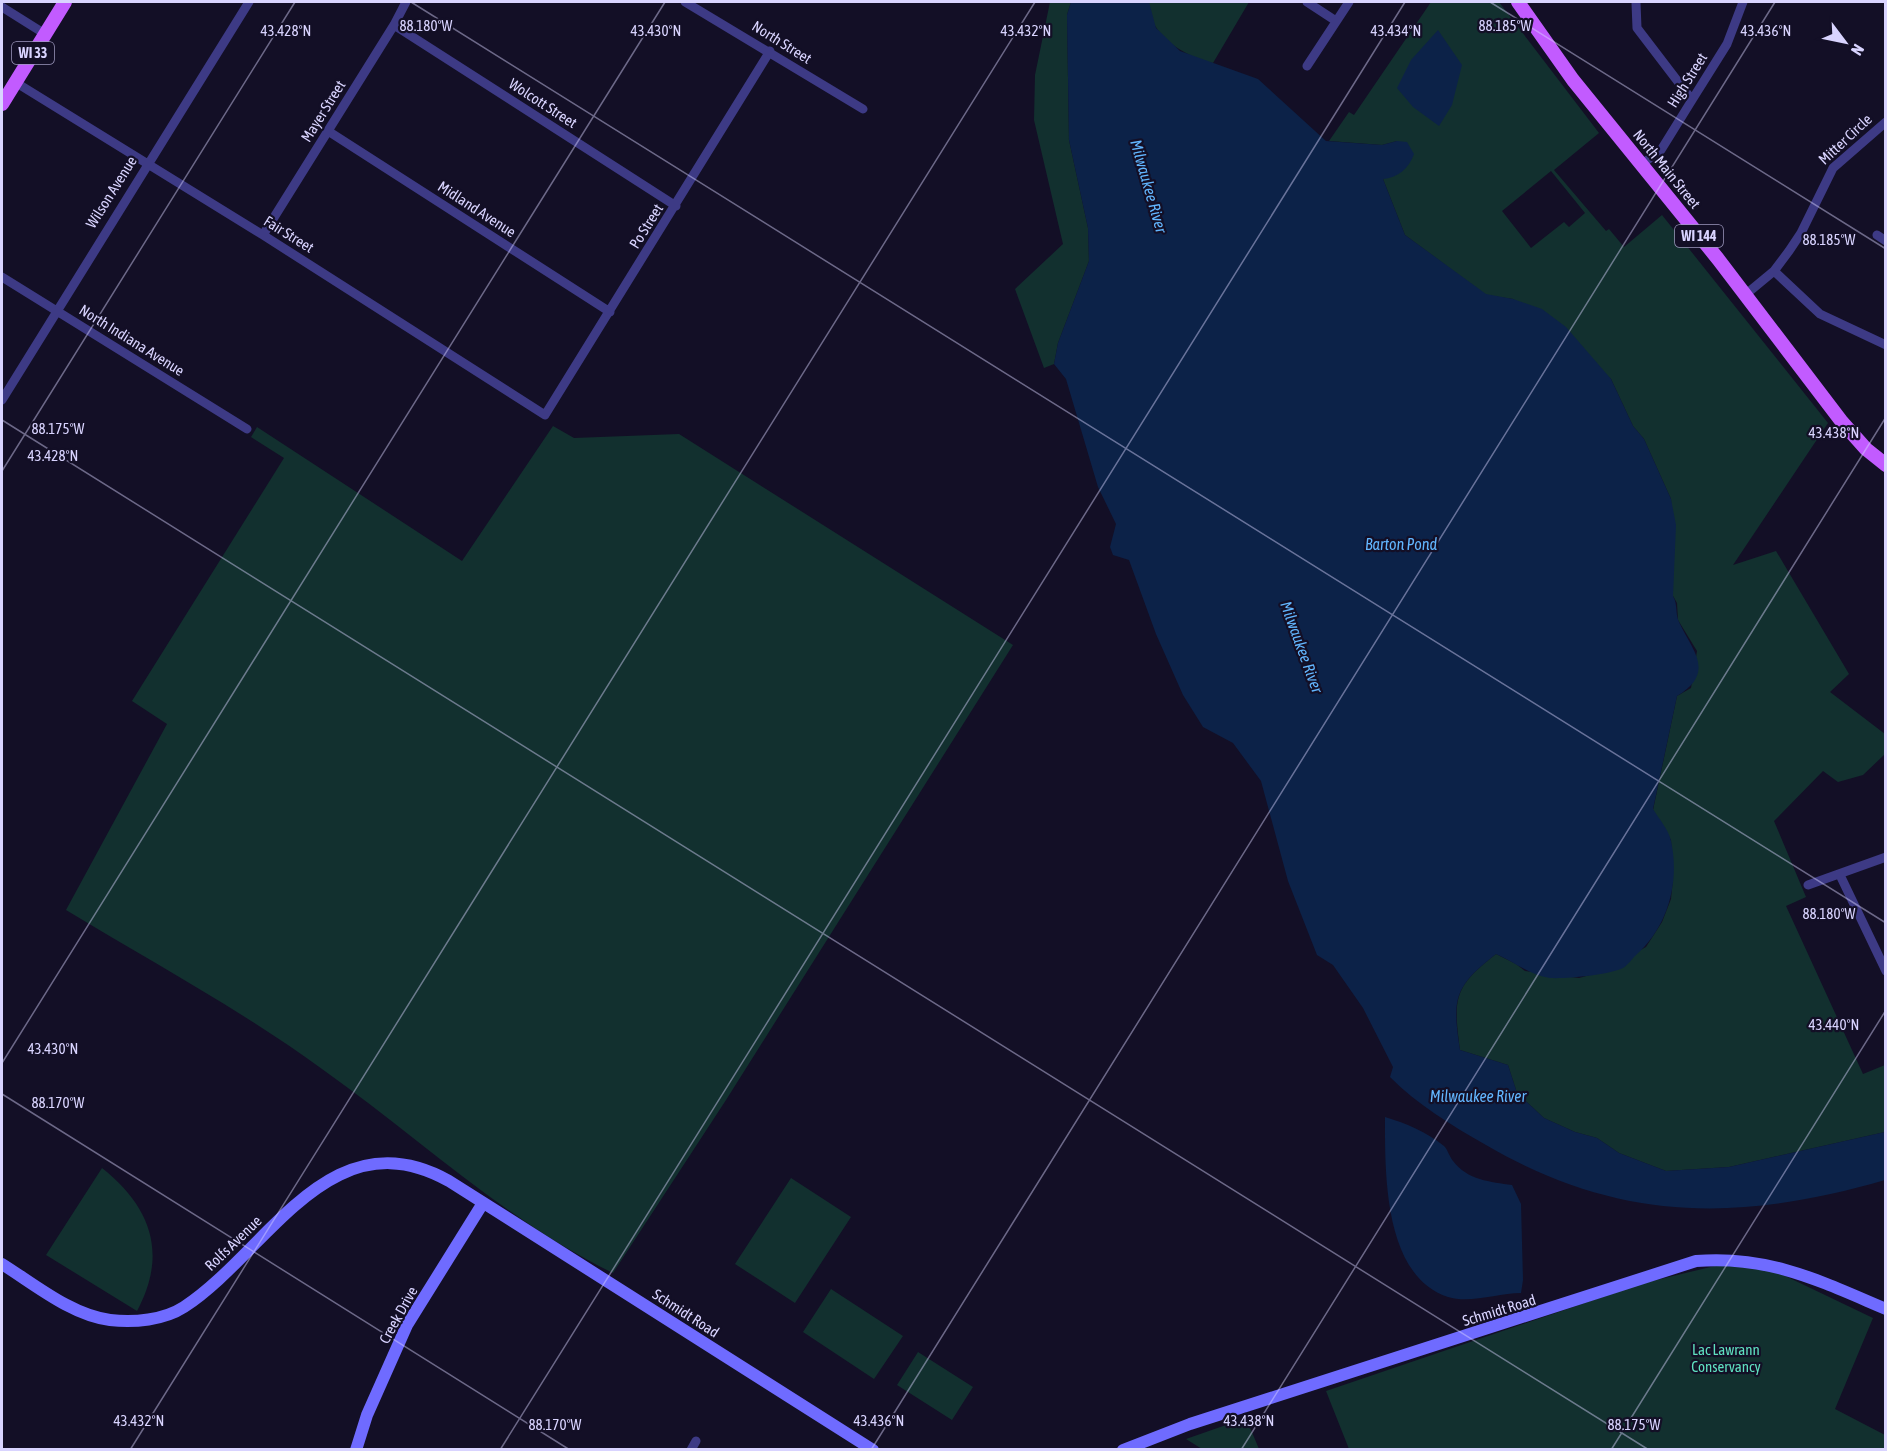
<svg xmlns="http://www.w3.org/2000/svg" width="1887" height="1451" font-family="'Asap Condensed',sans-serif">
<rect width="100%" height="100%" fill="#130f26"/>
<path fill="#12302f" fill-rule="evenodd" d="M1050 2H1071L1067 15 1069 140 1088 228 1089 261 1058 343 1054 364 1044 368 1015 289 1063 244 1034 120 1035 75Z
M1149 2H1249L1213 63C1185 57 1147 34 1149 2Z
M1431 2H1499L1599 133 1554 170 1606 231 1609 229 1624 247 1662 215 1828 423 1733 565 1776 551 1849 674 1830 692 1885 734V754L1863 775 1838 782 1823 771 1774 821 1806 897 1786 906 1863 1074 1885 1065V1132L1729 1167 1666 1171 1619 1153 1597 1138 1575 1132 1544 1118 1517 1093 1508 1065 1460 1050C1453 997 1454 987 1496 954L1516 964 1525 971 1579 978 1597 973 1646 947 1662 922 1671 899 1673 878 1671 840 1653 810 1677 696 1691 688 1697 651 1678 620 1677 603 1673 596 1671 499 1644 439 1633 426 1611 379 1513 299 1486 295 1405 235 1383 179 1397 141 1382 145 1329 141 1349 112 1354 115ZM1551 171 1585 213 1569 227 1564 222 1531 248 1502 211Z
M553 426 574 438 679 434 1013 645 726 1100 613 1273C506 1221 418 1137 322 1069 241 1010 152 962 66 910L167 724 132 701 284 458 251 437 257 427 462 561Z
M102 1168C151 1207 168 1253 137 1311L46 1255Z
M791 1178 851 1217 795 1303 735 1264Z
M1723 1264 1775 1271 1873 1318 1835 1409 1885 1435V1449H1349L1326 1391 1644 1283Z
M831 1289 903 1336 874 1379 803 1332Z
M918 1352 973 1387 952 1420 897 1385Z
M1246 1418 1259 1449H1202L1186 1439Z"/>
<path fill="#0c2248" d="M1071 2H1149L1156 28 1180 51 1258 79 1326 141 1382 145 1397 141 1407 142 1414 154C1409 169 1397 178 1383 179L1405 235 1486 294 1513 299 1542 309 1566 327 1611 379 1633 426 1644 439 1671 499 1676 525 1673 596C1678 605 1675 613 1679 622 1693 652 1716 672 1677 696L1653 809C1659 819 1669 830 1671 841 1680 882 1668 927 1636 955 1632 959 1628 965 1623 968 1608 975 1566 979 1550 978 1529 975 1515 962 1496 954 1454 987 1452 998 1460 1050L1508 1065 1517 1093 1544 1118 1575 1132 1597 1138 1619 1153 1666 1171 1729 1167 1885 1132V1180C1740 1222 1620 1223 1486 1145 1451 1125 1418 1105 1390 1077L1393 1067 1363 1008 1333 965 1317 955 1288 881 1261 781 1233 743 1203 727 1183 695 1156 634 1129 560 1113 555 1110 547 1116 524 1098 487 1066 379 1054 364 1058 343 1089 261 1088 228 1069 140 1067 15Z
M1438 30 1462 65 1452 105 1439 126 1413 107 1397 88 1411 60Z
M1385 1117C1405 1123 1427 1132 1444 1146 1448 1150 1449 1156 1453 1161 1467 1180 1491 1182 1512 1185L1521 1204 1523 1280 1521 1293C1498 1293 1470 1304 1448 1297 1383 1276 1385 1171 1385 1117Z"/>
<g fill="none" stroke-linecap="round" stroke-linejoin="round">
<path stroke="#3d3a85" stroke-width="9" d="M685 2 863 109
M1307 2 1336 21
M1636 3 1637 28 1692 100
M2 7 45 34
M394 25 676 206
M1307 66 1349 2
M15 82 263 235 545 415 770 51
M328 131 610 312
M1642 164 1661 150 1692 100 1727 44 1743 2
M263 235 394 25 406 2
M1877 235 1886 241
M1774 271 1820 314 1886 345
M2 277 247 429
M1745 295 1774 271 1789 251 1801 233 1833 168 1886 122
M2 400 249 2
M1840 875 1886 971
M1808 885 1886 857
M691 1450 696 1441"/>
<path stroke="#6f6bff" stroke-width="12" d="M2 1264C34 1284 71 1315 110 1320 134 1323 164 1320 184 1307 267 1253 330 1114 449 1181L873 1450
M356 1450 367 1415 407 1325 483 1203
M1123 1450 1190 1424 1696 1261C1769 1255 1820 1281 1886 1309"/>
<path stroke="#c25bff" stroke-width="14" d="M1518 2 1573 80 1718 259 1842 422 1866 449 1886 465
M2 104 65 2"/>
</g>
<path fill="none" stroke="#d9d4ff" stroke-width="1.5" stroke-opacity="0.45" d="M411 2 1886 923M1490 2 1886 249M2 420 1649 1450M2 471 295 2M2 1063 665 2M2 1094 570 1450M130 1450 1035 2M500 1450 1405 2M871 1450 1775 2M1241 1450 1886 417M1611 1450 1886 1010"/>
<g text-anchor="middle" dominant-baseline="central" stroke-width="4.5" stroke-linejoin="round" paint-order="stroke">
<g fill="#130f26" stroke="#9e99be" stroke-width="1.5">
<rect x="12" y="42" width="42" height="22" rx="4.5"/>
<rect x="1675" y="225" width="48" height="22" rx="4.5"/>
</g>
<g font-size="14" font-weight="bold" fill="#d9d4ff">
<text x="33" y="53">WI 33</text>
<text x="1699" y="236">WI 144</text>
</g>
<g font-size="15" fill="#d9d4ff" stroke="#130f26">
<text transform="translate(782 42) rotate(32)">North Street</text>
<text transform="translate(1687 80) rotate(-58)">High Street</text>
<text transform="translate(543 103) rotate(33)">Wolcott Street</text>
<text transform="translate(323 111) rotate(-58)">Mayer Street</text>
<text transform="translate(1845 139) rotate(-43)">Mitter Circle</text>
<text transform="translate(1667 169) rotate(51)">North Main Street</text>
<text transform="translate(111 192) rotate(-58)">Wilson Avenue</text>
<text transform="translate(477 209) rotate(33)">Midland Avenue</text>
<text transform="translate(646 226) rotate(-58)">Po Street</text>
<text transform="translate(289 234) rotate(32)">Fair Street</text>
<text transform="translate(132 340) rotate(32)">North Indiana Avenue</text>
<text transform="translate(233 1243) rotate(-44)">Rolfs Avenue</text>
<text transform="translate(1499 1310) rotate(-17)">Schmidt Road</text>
<text transform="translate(686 1313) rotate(33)">Schmidt Road</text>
<text transform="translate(398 1315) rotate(-61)">Creek Drive</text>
</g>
<g font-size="15" fill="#5fe0c0" stroke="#130f26">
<text x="1726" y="1349">Lac Lawrann<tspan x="1726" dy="17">Conservancy</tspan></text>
</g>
<g font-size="16" font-style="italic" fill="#62b6ff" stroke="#130f26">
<text transform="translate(1149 186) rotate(74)">Milwaukee River</text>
<text x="1401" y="544">Barton Pond</text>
<text transform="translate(1302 647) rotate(70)">Milwaukee River</text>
<text x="1478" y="1096">Milwaukee River</text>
</g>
</g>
<g font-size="15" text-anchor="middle" fill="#d9d4ff" stroke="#130f26" stroke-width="4.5" stroke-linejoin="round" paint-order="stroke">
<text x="426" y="31">88.180°W</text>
<text x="1505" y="31">88.185°W</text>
<text x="286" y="36">43.428°N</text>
<text x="656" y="36">43.430°N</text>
<text x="1026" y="36">43.432°N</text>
<text x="1396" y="36">43.434°N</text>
<text x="1766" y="36">43.436°N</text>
<text x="1829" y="245">88.185°W</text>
<text x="58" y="434">88.175°W</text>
<text x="1834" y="438">43.438°N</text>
<text x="53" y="461">43.428°N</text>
<text x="1829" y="919">88.180°W</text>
<text x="1834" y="1030">43.440°N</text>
<text x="53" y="1054">43.430°N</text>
<text x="58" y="1108">88.170°W</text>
<text x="139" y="1426">43.432°N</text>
<text x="879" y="1426">43.436°N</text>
<text x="1249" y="1426">43.438°N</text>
<text x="555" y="1430">88.170°W</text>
<text x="1634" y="1430">88.175°W</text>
</g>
<rect width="1887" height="1451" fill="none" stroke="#d9d4ff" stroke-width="6"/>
<g transform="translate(1845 42) rotate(122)" stroke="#130f26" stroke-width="4.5" paint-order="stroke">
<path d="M0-4.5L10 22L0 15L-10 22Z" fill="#d9d4ff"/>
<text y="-9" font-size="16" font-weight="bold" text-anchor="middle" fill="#d9d4ff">N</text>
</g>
</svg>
